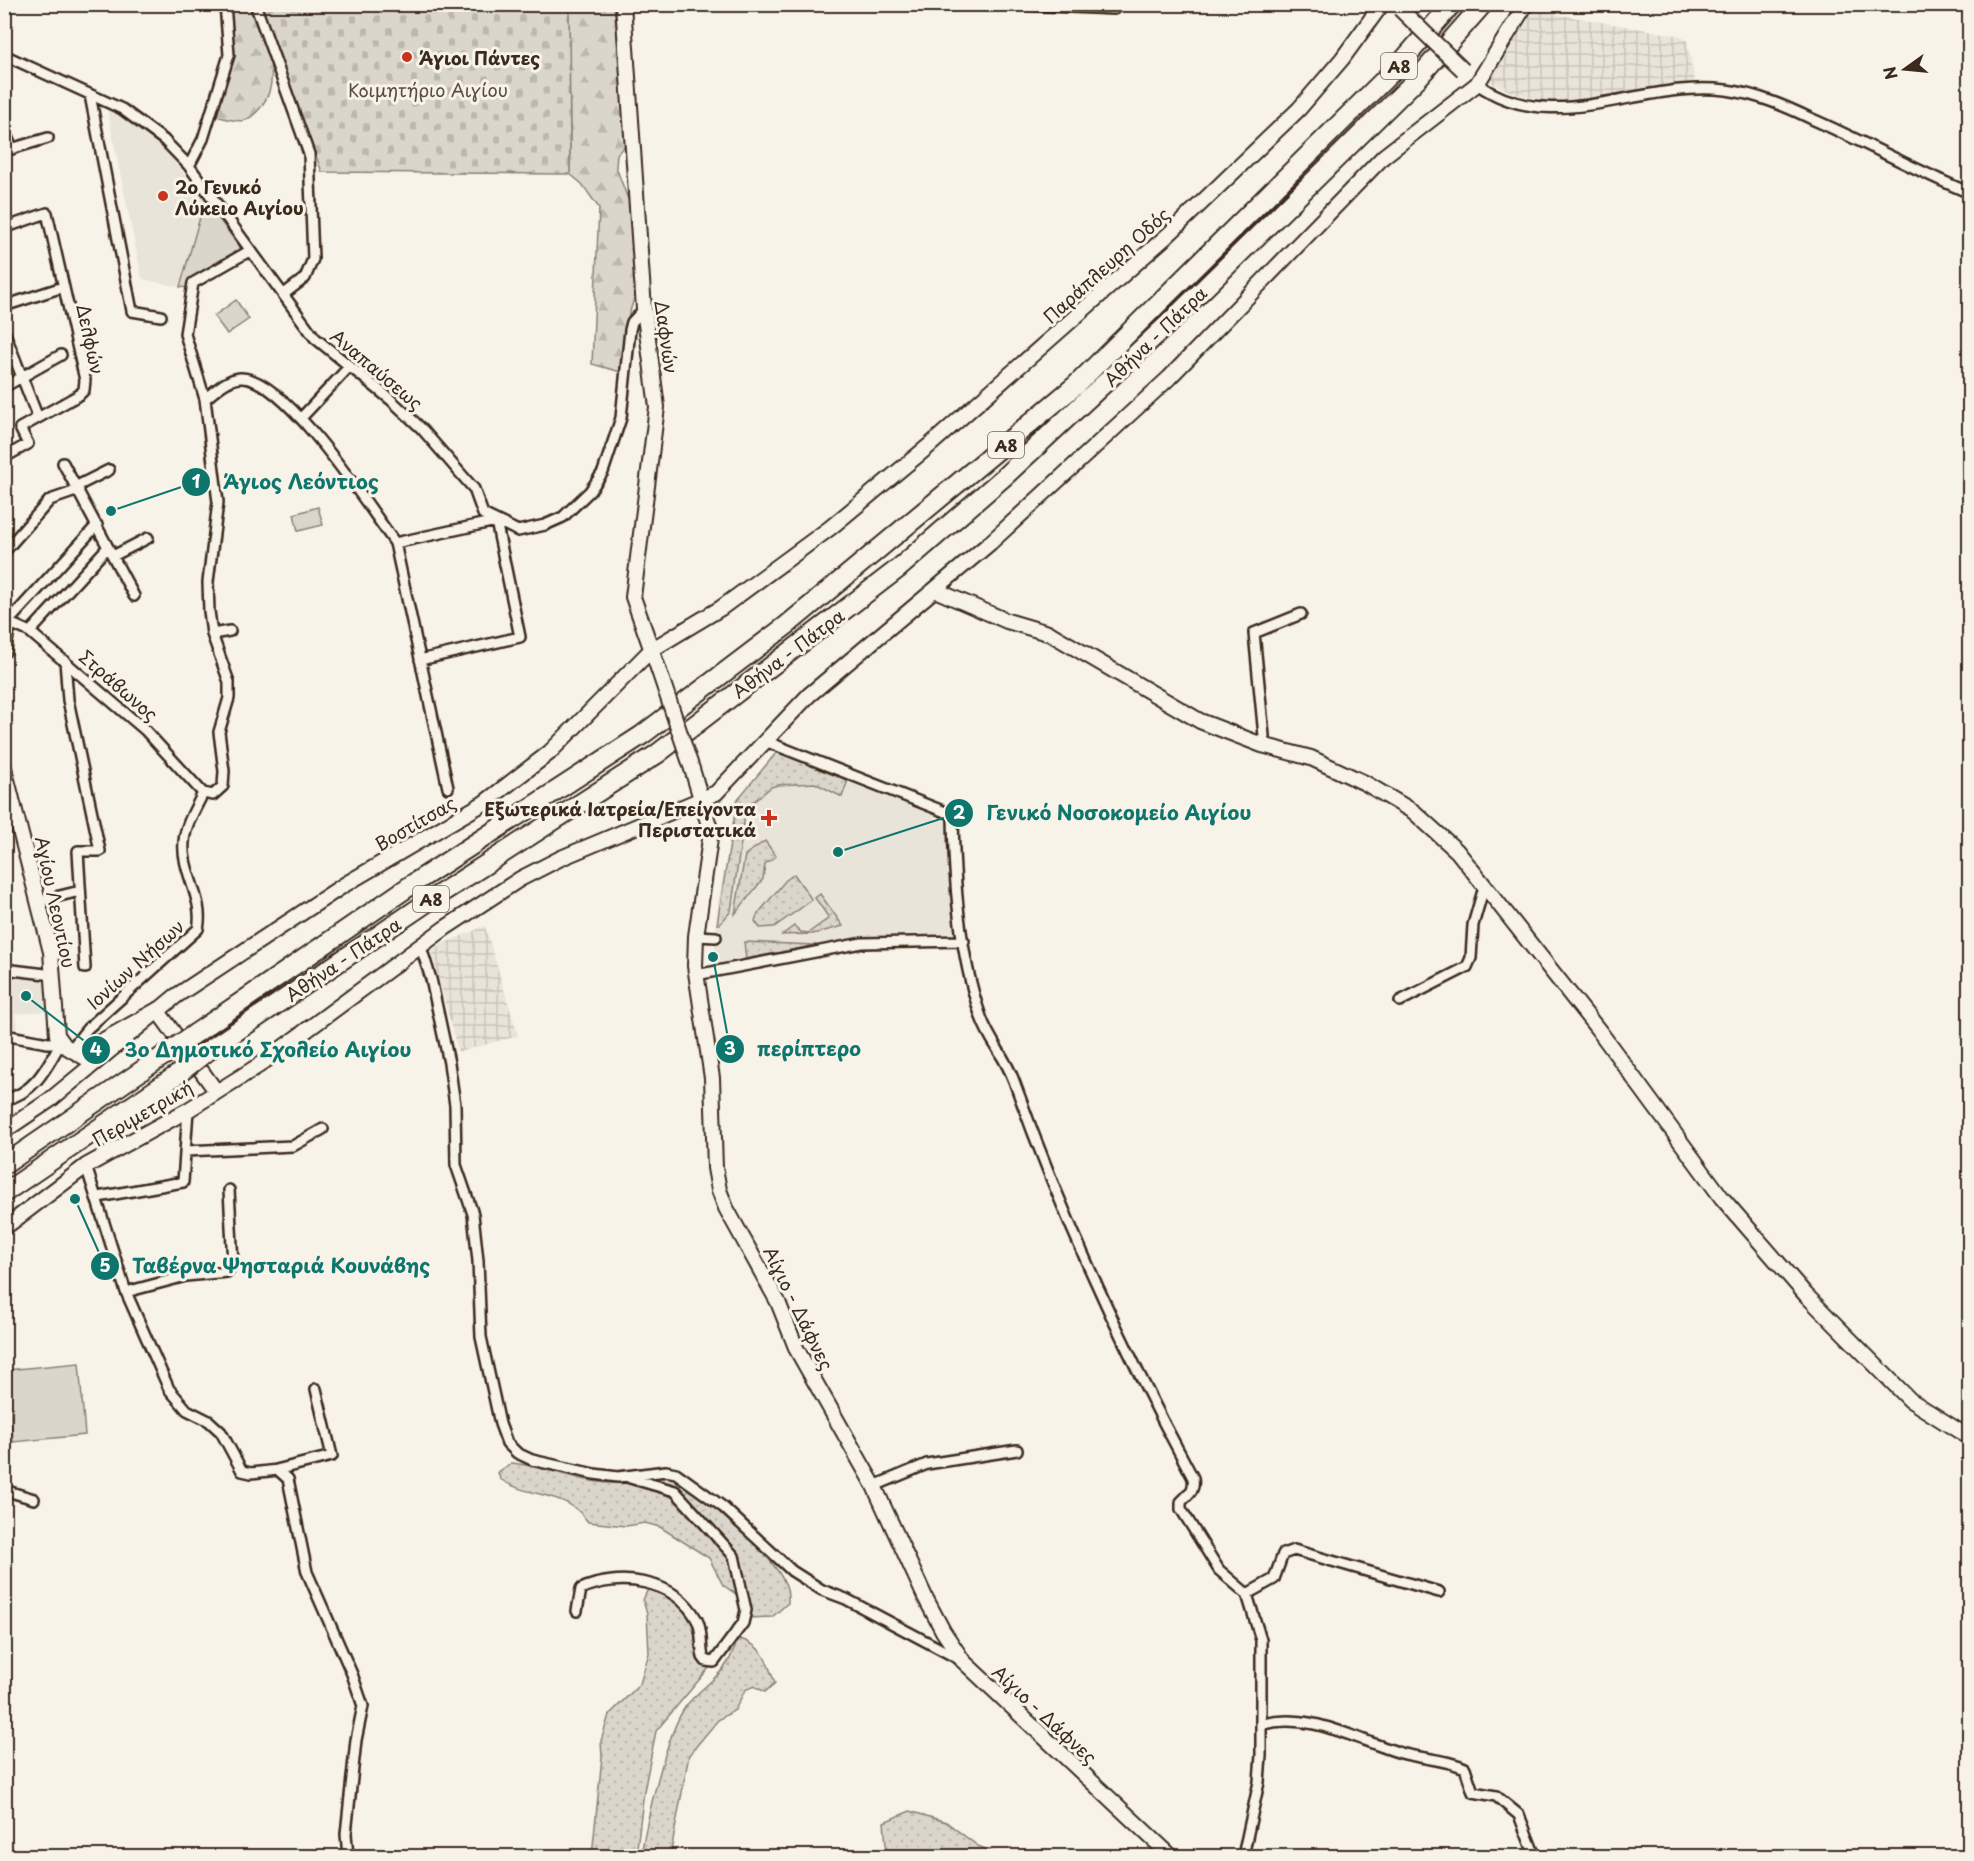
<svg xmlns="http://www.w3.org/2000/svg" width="1974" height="1861" font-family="'Playpen Sans',sans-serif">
<defs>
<pattern id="industrial-grid" width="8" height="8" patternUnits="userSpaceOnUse" patternTransform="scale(1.5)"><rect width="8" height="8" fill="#e9e4d9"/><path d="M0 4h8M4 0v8" fill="none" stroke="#c9c4ba"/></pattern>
<pattern id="grass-dots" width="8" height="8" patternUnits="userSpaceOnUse" patternTransform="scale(1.5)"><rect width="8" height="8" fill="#dbd6cb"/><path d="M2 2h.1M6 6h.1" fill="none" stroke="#bdb8ae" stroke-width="1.8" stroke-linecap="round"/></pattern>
<pattern id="forest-firs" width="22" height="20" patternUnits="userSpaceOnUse" patternTransform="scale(1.5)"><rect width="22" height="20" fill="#dbd6cb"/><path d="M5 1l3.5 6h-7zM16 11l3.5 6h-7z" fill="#bdb8ae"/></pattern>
<pattern id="cemetery-stones" width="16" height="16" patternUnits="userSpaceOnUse" patternTransform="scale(1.5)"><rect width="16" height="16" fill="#dbd6cb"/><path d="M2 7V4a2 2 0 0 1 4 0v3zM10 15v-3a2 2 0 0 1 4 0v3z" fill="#bdb8ae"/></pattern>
</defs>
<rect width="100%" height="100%" fill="#f7f3e8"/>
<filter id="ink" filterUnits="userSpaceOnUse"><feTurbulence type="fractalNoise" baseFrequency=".0167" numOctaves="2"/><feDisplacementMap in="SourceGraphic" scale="12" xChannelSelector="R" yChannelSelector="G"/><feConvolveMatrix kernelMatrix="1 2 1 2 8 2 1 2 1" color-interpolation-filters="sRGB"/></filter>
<g filter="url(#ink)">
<path fill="#e9e4d9" d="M107 109 132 122 163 147 205 200 180 287 142 279Z
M777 752 932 813 934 818 944 821 948 820 949 872 959 933 863 936 714 965 718 903 737 800Z
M5 975 46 982 47 1011 15 1014 17 1029 5 1027Z"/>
<path fill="url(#industrial-grid)" d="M1527 9 1681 36 1687 41 1695 81 1586 103H1555L1516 94 1490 82 1494 69Z
M485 926 518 1036 458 1052 431 949Z"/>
<path fill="url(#grass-dots)" stroke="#8b8074" stroke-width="1.5" d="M777 752 848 780 842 797 815 783 778 785 771 787 746 808 731 911 720 924H717L737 800Z
M765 841 776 856 765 864 763 879 735 914 745 855Z
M794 874 812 900 774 927 760 928 755 921 757 915 785 881Z
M820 894 843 926 813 934 782 935 794 926 801 932 808 933 829 918 815 898Z
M744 942 816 945 746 959Z
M512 1463C545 1466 578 1482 611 1483 632 1484 654 1472 674 1478 701 1487 781 1562 787 1589 788 1593 788 1599 788 1603L772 1617 750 1618 740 1597 723 1585 709 1558 660 1527 645 1523 626 1526 588 1522C566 1489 529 1499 500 1479L498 1472Z
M653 1588C668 1597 690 1608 696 1626 699 1636 693 1651 698 1659 701 1663 706 1665 709 1668L656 1731 644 1791 636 1856H592L602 1757 601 1741 609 1715 640 1684 649 1653 647 1614 643 1600 648 1589Z
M741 1639C765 1648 766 1660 775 1683L765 1692 754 1686 745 1690 735 1710 718 1720 689 1755 670 1856H641C646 1823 667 1731 686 1706 698 1690 718 1679 728 1662 734 1653 732 1646 741 1639Z
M910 1811 946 1822 978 1846 1002 1856H887L884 1822Z"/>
<path fill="url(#forest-firs)" stroke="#8b8074" stroke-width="1.5" d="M219 5H251C262 36 285 77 261 107 245 127 237 121 215 116L208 106 224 53Z
M569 5H614L627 143 617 154 616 167 632 210 636 292 624 331 621 372 592 364 599 208 582 184 570 174Z"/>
<path fill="url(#cemetery-stones)" stroke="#8b8074" stroke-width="1.5" d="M260 5H569L570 174 322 172Z"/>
<path fill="#dbd6cb" stroke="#8b8074" stroke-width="1.5" d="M205 200 241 249 190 279 187 288 180 287Z
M236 300 249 319 227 334 214 316Z
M318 507 323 525 298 531 294 514Z
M79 1363 85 1435 13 1442 6 1370Z"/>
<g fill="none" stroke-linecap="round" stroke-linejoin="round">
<defs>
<path id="street" d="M255 4 309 154 313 259 305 278 284 294
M1001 4 1114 9 1115 4
M4 55 122 109 164 140 189 166 315 338 390 399 422 429 474 489 483 514 518 531 545 525 563 517 590 491 603 472 621 418 630 330 632 322 644 309
M1477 84C1555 139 1641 79 1726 90 1757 94 1785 106 1812 119 1865 142 1916 171 1970 193
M90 95 132 311 161 316
M4 129 12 149
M4 151 48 138
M189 166 203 139 229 55 225 4
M4 228 47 213 85 380 84 390 79 395 20 428 28 444 5 457
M251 250 193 283 185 334 205 399C215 391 227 379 240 378 284 375 369 507 395 543
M4 306 63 287
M4 331 38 418
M4 387 61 355
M302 417 349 367
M63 463 134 596
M77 486 109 470
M97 525 8 622 30 632 145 730 203 793
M4 552 50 500 79 490
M113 556 148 538
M30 632 108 547
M212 634 230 631
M420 660 520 637 496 521
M65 661 68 700 100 851H78L85 968
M765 741 953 815C954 881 959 953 981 1017 989 1040 1006 1058 1014 1081 1063 1219 1124 1350 1193 1478 1195 1491 1189 1493 1181 1502V1509L1219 1570 1247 1594 1261 1640V1755L1259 1782 1243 1856
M1262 745 1264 736 1254 633 1301 614
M448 788 395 543 496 521
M203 793 213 795 223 786 224 771 219 732 229 698V682L212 634 209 611 208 582 218 502 205 399
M39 901 80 891
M696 936 716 937
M421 947 431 979 449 1063 455 1105 456 1165 473 1214 478 1261 481 1337 500 1424 507 1443 517 1453 532 1460 594 1474 618 1477 666 1471 676 1473 723 1507 792 1571 822 1590 846 1599 961 1660
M4 956 6 969
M4 969 54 975
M696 975 862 943 964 941
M1400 1001 1467 967 1471 958 1473 925 1484 887
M4 1035 48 1043 61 1042
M71 1049 87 1029 198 929C205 899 181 872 184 842 185 825 196 808 203 793
M4 1100C35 1093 47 1067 61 1042
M185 1151 293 1146 323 1129
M86 1166 126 1292 169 1389 187 1410 209 1421 221 1432 242 1471 251 1473 278 1470 288 1479 307 1572 352 1674 363 1706 356 1740 346 1834 348 1856
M98 1197 183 1182 188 1110
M126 1292 186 1276 227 1272 233 1264 229 1190
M276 1470 332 1456 316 1389
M874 1486 927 1464 1017 1450
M4 1490 34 1499
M1247 1594 1274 1579 1283 1554 1294 1550 1439 1592
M577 1611 581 1589C619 1572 675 1579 697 1620 703 1631 700 1645 703 1657L706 1661 714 1662 743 1623 746 1610 734 1556 675 1491 630 1478
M1263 1724C1311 1712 1356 1740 1401 1753 1422 1759 1445 1759 1465 1768L1473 1792 1496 1796 1519 1815 1535 1856"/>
<path id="secondary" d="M623 4 644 309 657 407 633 597 658 668
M935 590 1007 621 1051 634 1200 721 1262 745 1311 758 1365 783 1414 812 1457 851 1600 1032 1722 1198 1806 1295 1910 1400 1970 1438
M4 613 8 622 4 650
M4 768 51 952 57 1035 65 1046 94 1063
M692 769 711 832 696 936 695 966 712 1078 715 1168 719 1190 726 1208 778 1302 797 1350 874 1486 925 1597 943 1631 963 1661 1171 1856
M75 1050 91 1047 157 1010 216 1091
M4 1131 50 1100 176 996 344 885 484 803 549 753 651 650 721 608 830 528 930 445 1168 235 1299 109 1342 59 1382 4
M4 1228 86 1166 188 1110 258 1066 445 928 520 879 561 858 716 793 809 695 990 543 1169 378 1384 156 1477 84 1526 4"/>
<path id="highway" d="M196 1033 417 881 642 735 787 625 1076 385 1399 65 1452 4
M209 1050 432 899 657 754 899 568 1005 476 1169 323 1419 77 1483 4
M4 1165 163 1056
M4 1193 177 1075"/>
</defs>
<use href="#street" stroke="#3b2a1e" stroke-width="14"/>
<use href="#secondary" stroke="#3b2a1e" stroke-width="18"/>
<use href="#highway" stroke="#3b2a1e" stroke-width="22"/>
<use href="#street" stroke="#f7f3e8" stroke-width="9"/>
<use href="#secondary" stroke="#f7f3e8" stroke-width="14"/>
<use href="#highway" stroke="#f7f3e8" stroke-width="18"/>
<defs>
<path id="secondary-bridge" d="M1400 9 1463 70
M658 668 692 769"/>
<path id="highway-bridge" d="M163 1056 196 1033
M177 1075 209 1050"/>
</defs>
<use href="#secondary-bridge" stroke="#3b2a1e" stroke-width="18" stroke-linecap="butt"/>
<use href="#highway-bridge" stroke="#3b2a1e" stroke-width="22" stroke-linecap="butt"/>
<use href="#secondary-bridge" stroke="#f7f3e8" stroke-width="14"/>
<use href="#highway-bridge" stroke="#f7f3e8" stroke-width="18"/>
</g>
</g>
<g fill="#c8321e" stroke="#f7f3e8" stroke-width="2">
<circle cx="407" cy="57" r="6"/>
<circle cx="163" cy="196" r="6"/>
<path d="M766 809h6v6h6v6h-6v6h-6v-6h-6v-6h6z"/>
</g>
<g text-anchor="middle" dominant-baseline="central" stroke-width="6" stroke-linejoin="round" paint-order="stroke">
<g fill="#f7f3e8" stroke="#73665b" stroke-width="1.5">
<rect x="1381" y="53" width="36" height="26" rx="4.5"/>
<rect x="988" y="432" width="36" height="26" rx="4.5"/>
<rect x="413" y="886" width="36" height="26" rx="4.5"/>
</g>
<g font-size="16" font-weight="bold" fill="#3b2a1e">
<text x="1399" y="66">Α8</text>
<text x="1006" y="445">Α8</text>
<text x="431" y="899">Α8</text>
</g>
<g font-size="18" font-weight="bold" fill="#3b2a1e" stroke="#f7f3e8" text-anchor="start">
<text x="419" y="57">Άγιοι Πάντες</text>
<text x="175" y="186">2ο Γενικό<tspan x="175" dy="21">Λύκειο Αιγίου</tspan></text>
<text x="756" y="808" text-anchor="end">Εξωτερικά Ιατρεία/Επείγοντα<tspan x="756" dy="21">Περιστατικά</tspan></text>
</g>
<g font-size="18" fill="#5b4c41" stroke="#f7f3e8">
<text x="428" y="89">Κοιμητήριο Αιγίου</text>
</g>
<g font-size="18" fill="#3b2a1e" stroke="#f7f3e8">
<text transform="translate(1106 265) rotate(-42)">Παράπλευρη Οδός</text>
<text transform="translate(1155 336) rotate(-44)">Αθήνα - Πάτρα</text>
<text transform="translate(667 337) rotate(82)">Δαφνών</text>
<text transform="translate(91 339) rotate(78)">Δελφών</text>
<text transform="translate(377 369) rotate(40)">Αναπαύσεως</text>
<text transform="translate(788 653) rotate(-37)">Αθήνα - Πάτρα</text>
<text transform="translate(119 685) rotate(41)">Στράβωνος</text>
<text transform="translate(415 823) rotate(-30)">Βοστίτσας</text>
<text transform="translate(56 902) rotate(78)">Αγίου Λεοντίου</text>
<text transform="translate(343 959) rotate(-34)">Αθήνα - Πάτρα</text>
<text transform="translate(135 964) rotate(-42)">Ιονίων Νήσων</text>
<text transform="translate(142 1113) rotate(-30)">Περιμετρική</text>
<text transform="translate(799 1308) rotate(64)">Αίγιο - Δάφνες</text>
<text transform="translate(1045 1714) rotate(43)">Αίγιο - Δάφνες</text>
</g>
</g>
<path fill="none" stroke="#0f766e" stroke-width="2" d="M111 511L196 482M838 852L959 813M713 957L730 1049M26 996L96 1050M75 1199L105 1266"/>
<g fill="#0f766e" stroke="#f7f3e8" stroke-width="2">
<circle cx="111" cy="511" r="6"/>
<circle cx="838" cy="852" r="6"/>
<circle cx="713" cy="957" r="6"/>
<circle cx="26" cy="996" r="6"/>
<circle cx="75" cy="1199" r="6"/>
<circle cx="196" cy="482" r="15"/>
<circle cx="959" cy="813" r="15"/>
<circle cx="730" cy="1049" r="15"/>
<circle cx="96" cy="1050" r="15"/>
<circle cx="105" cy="1266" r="15"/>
</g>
<g font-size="18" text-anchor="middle" font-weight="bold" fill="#fff">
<text x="196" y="488">1</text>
<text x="959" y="819">2</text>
<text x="730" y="1055">3</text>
<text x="96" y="1056">4</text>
<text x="105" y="1272">5</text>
</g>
<g font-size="20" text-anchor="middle" font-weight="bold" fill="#0f766e" stroke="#f7f3e8" stroke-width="6" stroke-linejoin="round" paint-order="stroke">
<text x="301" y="489">Άγιος Λεόντιος</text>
<text x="1119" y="820">Γενικό Νοσοκομείο Αιγίου</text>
<text x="809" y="1056">περίπτερο</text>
<text x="268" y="1057">3ο Δημοτικό Σχολείο Αιγίου</text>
<text x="281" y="1273">Ταβέρνα Ψησταριά Κουνάβης</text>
</g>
<rect width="1974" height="1861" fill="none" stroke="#f7f3e8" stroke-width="24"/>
<rect x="12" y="12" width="1950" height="1837" fill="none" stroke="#3b2a1e" stroke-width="2" filter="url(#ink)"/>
<g transform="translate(1905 69) rotate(255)" stroke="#f7f3e8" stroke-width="4.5" paint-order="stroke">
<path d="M0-4.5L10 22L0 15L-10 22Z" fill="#3b2a1e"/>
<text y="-9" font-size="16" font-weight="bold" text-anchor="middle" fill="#3b2a1e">N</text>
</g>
</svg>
